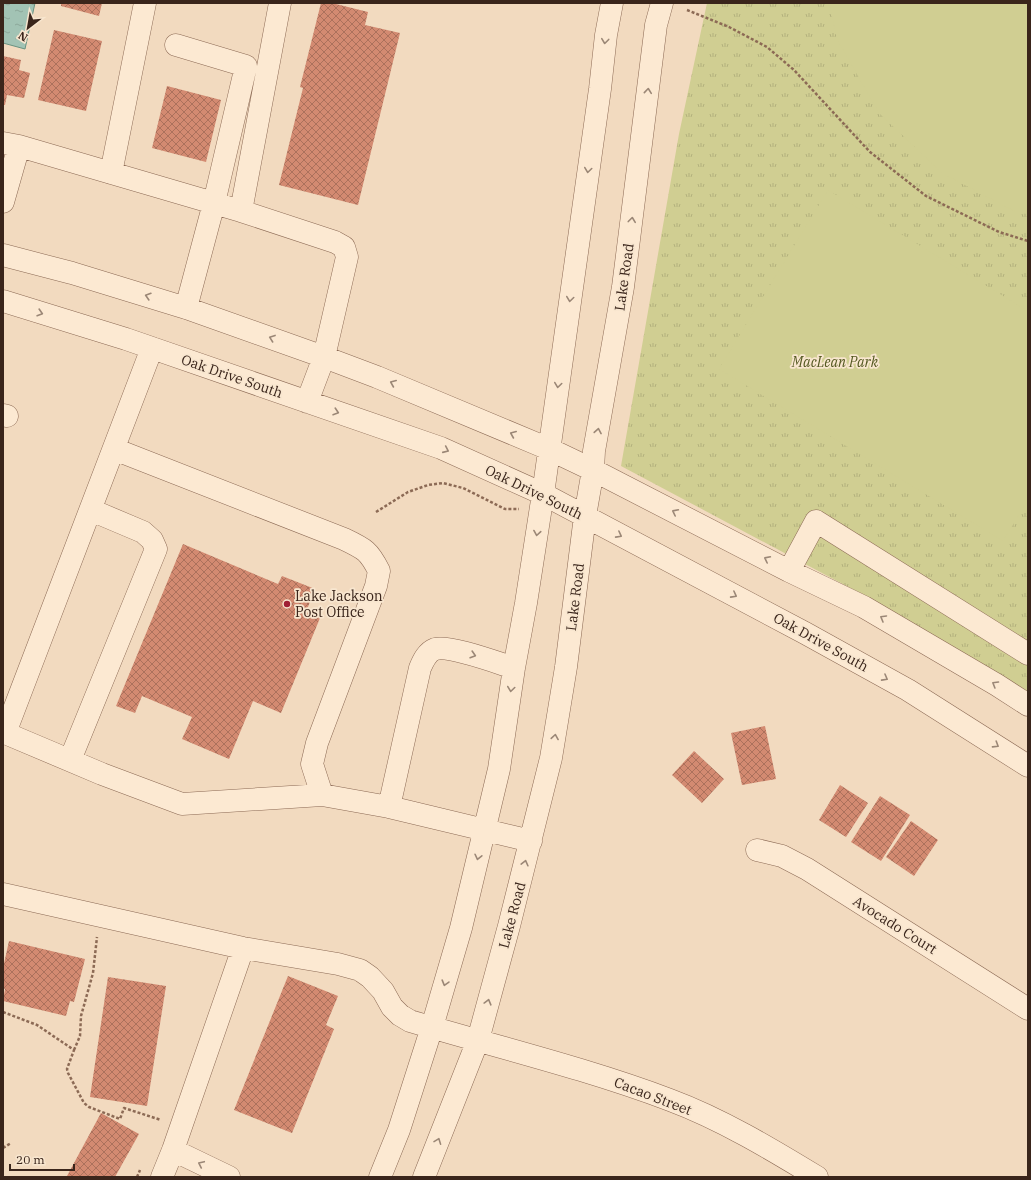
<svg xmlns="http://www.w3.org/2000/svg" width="1031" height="1180" font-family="'IBM Plex Serif',serif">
<defs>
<pattern id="grass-tufts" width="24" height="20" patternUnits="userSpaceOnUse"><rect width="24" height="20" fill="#d0ce92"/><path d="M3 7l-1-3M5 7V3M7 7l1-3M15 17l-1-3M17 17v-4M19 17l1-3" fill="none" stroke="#b3b17d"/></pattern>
<pattern id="water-ripples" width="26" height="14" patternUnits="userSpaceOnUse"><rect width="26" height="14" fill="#a2c3b4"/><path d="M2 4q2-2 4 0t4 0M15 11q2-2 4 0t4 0" fill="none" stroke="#8ca79a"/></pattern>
<pattern id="building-cross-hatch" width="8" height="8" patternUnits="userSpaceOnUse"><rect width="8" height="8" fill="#d38a71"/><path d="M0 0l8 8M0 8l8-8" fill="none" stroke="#ac715c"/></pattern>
</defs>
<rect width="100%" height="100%" fill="#f2dabf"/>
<path fill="url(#grass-tufts)" d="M707 3H1028V700L852 589 621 466 679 134Z"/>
<path fill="#d0ce92" d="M829 3H1028V214L1018 213 942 173 879 113 837 39Z
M828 190 1028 311V500L1003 541 719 369Z"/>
<path fill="url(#water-ripples)" stroke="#699281" d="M3 3H35L25 49 3 43Z"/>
<path fill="url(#building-cross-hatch)" d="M61 3H102L99 16 61 6Z
M321 3H332L368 12 365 25 400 33 358 205 279 185 303 88 300 87Z
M54 30 102 41 86 111 38 100Z
M3 56 21 60 19 70 30 73 24 98 7 95 5 105H3Z
M167 86 221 100 206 162 152 148Z
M183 544 278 584 282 576 315 589 306 612 320 618 281 713 253 701 229 759 182 739 192 717 142 696 135 713 116 706Z
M765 726 776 779 742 785 731 733Z
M694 751 724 779 702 803 672 775Z
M840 785 868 803 846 837 819 820Z
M880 796 910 815 881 861 851 842Z
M911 821 938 840 914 876 886 857Z
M9 941 85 959 74 1002 70 1001 66 1016 3 1001 5 989 3 988V968Z
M288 976 338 996 326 1025 334 1029 292 1133 234 1110Z
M108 977 166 986 147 1106 90 1097Z
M101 1113 139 1134 115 1177H68L67 1176Z"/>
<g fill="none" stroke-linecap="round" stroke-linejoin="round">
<defs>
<path id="minor" d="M176 45 246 66 214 203 186 308
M3 143 19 146 241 211 280 3
M111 173 145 3
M3 202 19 146
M241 211 335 242 344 247 347 257 324 357 307 402
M3 255 72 273 186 308 324 357 377 377 549 449 593 470 789 571 864 607 997 685 1028 705
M3 301 126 339 441 448 543 494 805 633 908 690 1028 766
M152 348 5 733 102 774 182 804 322 795 389 807 531 841
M3 415 7 416
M114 449 344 539C365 549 369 551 379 571L376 586 317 743 312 764 322 795
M789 571 816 521 1028 654
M70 760 156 549 152 540 143 532 91 510
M389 807 420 668C423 661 427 652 435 649 450 645 498 663 514 668
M757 850 782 856 807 869 1028 1009
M3 894 243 948 338 964 360 970 370 977 383 991 392 1007 400 1015 410 1021C497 1047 585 1068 670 1100 721 1119 771 1149 817 1177
M173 1150 229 1177
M162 1177 173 1150 243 948
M380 1177 399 1130 432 1027 461 928 499 769 514 668 526 603 543 494 600 89 606 35 612 3
M424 1177 478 1040 509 926 551 758 566 667 585 516 593 470 594 451 623 287 656 25 662 3"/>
</defs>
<use href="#minor" stroke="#8c6a55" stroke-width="23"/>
<path stroke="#8c6a55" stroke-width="2.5" stroke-dasharray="3 2" stroke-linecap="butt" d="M687 10 729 27 767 47 794 70 870 152 926 196 999 232 1028 241
M376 512 408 492 428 485 443 483 463 488 505 509H519
M3 1012 37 1025 74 1050 67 1069 68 1073 84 1103 89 1107 120 1119 124 1108 161 1120
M74 1050 80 1036 81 1016 93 973 97 937
M3 1148 11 1143
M137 1177 140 1170"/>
<use href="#minor" stroke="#fce9d2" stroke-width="22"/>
</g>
<defs><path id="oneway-chevron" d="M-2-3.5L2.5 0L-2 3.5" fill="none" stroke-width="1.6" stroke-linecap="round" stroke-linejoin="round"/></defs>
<g stroke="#9b8776">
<use href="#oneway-chevron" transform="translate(605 41) rotate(97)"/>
<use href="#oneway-chevron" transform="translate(648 91) rotate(-84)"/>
<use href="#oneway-chevron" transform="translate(588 170) rotate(98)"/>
<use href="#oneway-chevron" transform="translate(632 220) rotate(-83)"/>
<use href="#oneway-chevron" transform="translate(148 296) rotate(-163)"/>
<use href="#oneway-chevron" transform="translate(570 299) rotate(98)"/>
<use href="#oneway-chevron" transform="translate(40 313) rotate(17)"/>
<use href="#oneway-chevron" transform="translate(272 338) rotate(-160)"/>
<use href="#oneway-chevron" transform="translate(393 383) rotate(-157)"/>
<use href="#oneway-chevron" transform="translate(558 385) rotate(98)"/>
<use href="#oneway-chevron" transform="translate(336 412) rotate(18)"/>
<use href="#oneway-chevron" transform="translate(598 431) rotate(-80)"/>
<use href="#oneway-chevron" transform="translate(513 434) rotate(-157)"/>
<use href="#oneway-chevron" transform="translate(446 450) rotate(24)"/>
<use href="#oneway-chevron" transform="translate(675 512) rotate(-153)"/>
<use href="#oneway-chevron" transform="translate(537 533) rotate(99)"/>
<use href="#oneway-chevron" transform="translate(619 535) rotate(28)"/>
<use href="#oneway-chevron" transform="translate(767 559) rotate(-153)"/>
<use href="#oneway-chevron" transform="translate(734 595) rotate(28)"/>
<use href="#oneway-chevron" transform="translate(883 618) rotate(-150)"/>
<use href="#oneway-chevron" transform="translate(473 655) rotate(17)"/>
<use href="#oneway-chevron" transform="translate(885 678) rotate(29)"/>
<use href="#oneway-chevron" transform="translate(995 684) rotate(-149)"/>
<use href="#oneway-chevron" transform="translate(511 689) rotate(98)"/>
<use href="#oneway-chevron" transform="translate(555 737) rotate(-81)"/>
<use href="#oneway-chevron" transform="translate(996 745) rotate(32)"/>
<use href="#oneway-chevron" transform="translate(478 857) rotate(103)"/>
<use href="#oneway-chevron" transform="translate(525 863) rotate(-76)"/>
<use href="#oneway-chevron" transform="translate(445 983) rotate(106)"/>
<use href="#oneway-chevron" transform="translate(488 1002) rotate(-75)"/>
<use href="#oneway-chevron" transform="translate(438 1141) rotate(-69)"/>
<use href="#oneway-chevron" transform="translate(201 1164) rotate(-155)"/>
</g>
<circle fill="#a02035" stroke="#f8e6cf" stroke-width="1.5" cx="287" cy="604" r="4"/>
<g text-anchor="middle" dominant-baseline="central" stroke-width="3.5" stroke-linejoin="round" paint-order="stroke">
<g font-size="14" fill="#3a251b" stroke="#f8e6cf">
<text transform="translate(624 277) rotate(-82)">Lake Road</text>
<text transform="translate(232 376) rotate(19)">Oak Drive South</text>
<text transform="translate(534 492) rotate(26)">Oak Drive South</text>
<text transform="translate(575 597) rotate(-83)">Lake Road</text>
<text transform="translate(821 642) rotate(29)">Oak Drive South</text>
<text transform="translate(512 915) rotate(-75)">Lake Road</text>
<text transform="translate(895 925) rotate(32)">Avocado Court</text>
<text transform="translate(653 1096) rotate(21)">Cacao Street</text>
</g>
<g font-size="14" font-style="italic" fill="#535820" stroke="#f8e6cf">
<text x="835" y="362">MacLean Park</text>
</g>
<g font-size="14" fill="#3a251b" stroke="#f8e6cf" text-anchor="start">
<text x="295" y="596">Lake Jackson<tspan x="295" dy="16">Post Office</tspan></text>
</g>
</g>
<rect width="1031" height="1180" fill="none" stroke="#3a251b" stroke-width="8"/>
<g transform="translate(28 28) rotate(211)" stroke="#f8e6cf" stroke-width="3" paint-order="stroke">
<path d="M0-3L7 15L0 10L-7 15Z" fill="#3a251b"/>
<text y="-6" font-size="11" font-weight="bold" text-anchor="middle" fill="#3a251b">N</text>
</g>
<path d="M10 1164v6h64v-6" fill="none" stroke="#3a251b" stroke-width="2"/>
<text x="16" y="1164" font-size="12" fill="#3a251b" stroke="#f8e6cf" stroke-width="3" paint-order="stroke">20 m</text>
</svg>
